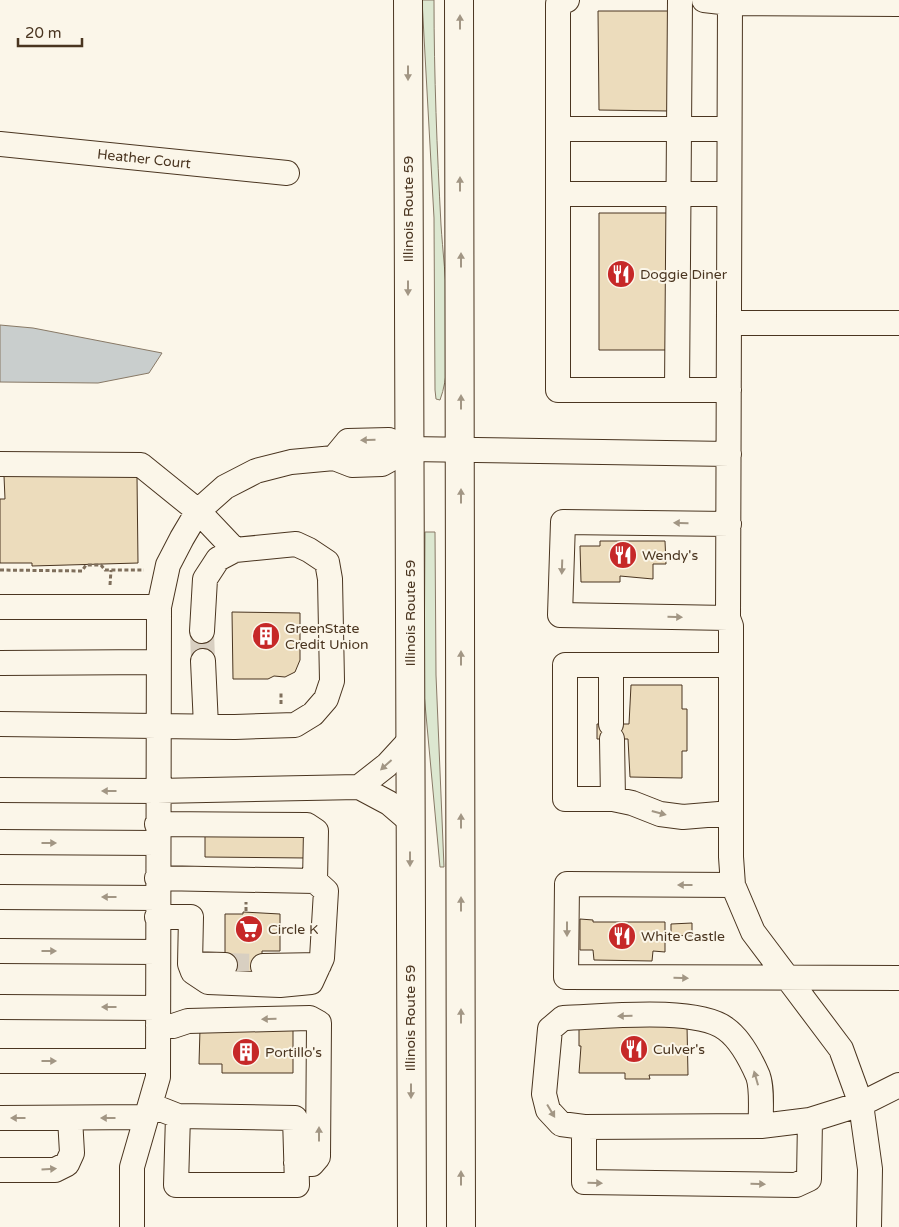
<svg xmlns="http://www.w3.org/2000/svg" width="899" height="1227" font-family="'Varela Round',sans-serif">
<rect width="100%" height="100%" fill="#fbf6e9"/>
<path fill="#dce7d0" stroke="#887966" d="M422 0H434C434 75 437 150 441 225 444 272 456 358 440 400L436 399 435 390 434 218Z
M425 532H435L436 675 444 867H440L424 693Z"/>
<path fill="#c9cecd" stroke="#887966" d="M0 325 33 328 162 353 149 373 98 383 0 382Z"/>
<path fill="#ecdcbc" stroke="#4a3520" d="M598 11H669V111L599 110Z
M599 213H668V350H599Z
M4 476H137L138 563 32 566V563H0V499H5Z
M600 541H665L666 564H653V579L620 576V582H581L580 546H600Z
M232 612 300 613V660L295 672 285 677 274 676 268 679H233Z
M631 685H682V709H687V751H682V778L630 777 628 739H597V724H629Z
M205 834H306V858L205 857Z
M243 912 280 914V951H262V974H225V914H243Z
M580 919 593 920V922H665V952L653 951 652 961 594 960 593 950H580Z
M692 923V936L671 935V924Z
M579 1026H687L688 1075H649L650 1079H625V1073H579L581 1046H579Z
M200 1029H293V1073H222V1064H199Z"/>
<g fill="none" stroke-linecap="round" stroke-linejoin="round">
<path stroke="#d8cfc1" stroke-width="24" stroke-dasharray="24 12" stroke-linecap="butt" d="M202 631 203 661
M225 965 263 966"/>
<defs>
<path id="minor" d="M567 0 558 4V390H729
M704 0 730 3 899 4
M730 0 728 618 731 626V857L733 885 753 932 841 1049 861 1104 870 1169 869 1227
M558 129H729
M0 144 287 173
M558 194H729
M729 323H899
M677 390 680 0
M334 458 348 441 389 440 409 449 729 454
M0 464 141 465 198 511 235 550
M0 607H159
M728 618 560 615 563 522 729 524
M203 661 206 726
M0 663 158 662
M611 665V724
M0 724 235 727 295 725 313 714 326 699 332 681 330 579 327 562 309 550 296 544 235 550 218 559 205 579 202 631
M612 739 613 799
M359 787 387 765 410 740
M0 790 157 791 359 787 389 803 410 821
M731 813 683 817 660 814 632 803 613 799H565V665H731
M157 824 307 825 316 831 315 881 157 878
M0 842 157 843
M733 885 567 884 566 977 899 978
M0 897 158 898
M157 917H191L190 964 193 972 208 982 280 985 311 982 322 958 326 891 315 881
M0 951 158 952
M190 964 225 965
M263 966 319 965
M0 1007 158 1008
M158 1026H173L188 1021 310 1018 319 1023 318 1157 312 1164 296 1163
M0 1061H158
M150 1105 178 1116 295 1118 297 1185H176L178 1116
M0 1118 146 1117
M761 1126C760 1112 763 1090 758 1076 751 1060 740 1039 726 1029 696 1006 601 1017 563 1018L550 1029 544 1094 548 1110 561 1124 584 1127 761 1126 810 1120 861 1104 899 1085
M584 1127V1182L796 1185 809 1179 810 1120
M0 1170H55L67 1164 72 1153 70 1118
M132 1227V1167L158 1077 159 607 168 565 182 538 198 511 225 487 256 471 291 462 334 458 352 465 382 464 409 449"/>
<path id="major" d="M408 0 412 1227
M459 0 461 1227"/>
</defs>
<use href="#minor" stroke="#4a3520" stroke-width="26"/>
<use href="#major" stroke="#4a3520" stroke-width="30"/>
<path stroke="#7f6f5c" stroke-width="3" stroke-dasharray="4 2.5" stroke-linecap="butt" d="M0 570 82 571 86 565H101L105 570H144
M110 585 111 570
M281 704V692
M246 911V902"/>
<use href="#minor" stroke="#fbf6e9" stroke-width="24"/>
<use href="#major" stroke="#fbf6e9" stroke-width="28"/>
</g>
<defs><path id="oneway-solid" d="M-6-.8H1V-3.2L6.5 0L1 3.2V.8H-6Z" transform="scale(1.25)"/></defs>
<g fill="#a29684">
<use href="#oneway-solid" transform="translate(460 22) rotate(-90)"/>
<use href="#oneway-solid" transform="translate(408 73) rotate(90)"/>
<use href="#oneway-solid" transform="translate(460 184) rotate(-90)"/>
<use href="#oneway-solid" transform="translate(461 260) rotate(-90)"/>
<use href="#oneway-solid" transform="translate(408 288) rotate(90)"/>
<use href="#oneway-solid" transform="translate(461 402) rotate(-90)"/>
<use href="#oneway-solid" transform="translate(368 440) rotate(179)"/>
<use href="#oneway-solid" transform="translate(461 496) rotate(-90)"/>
<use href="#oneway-solid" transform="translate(681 523) rotate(-179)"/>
<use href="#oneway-solid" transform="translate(562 567) rotate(92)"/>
<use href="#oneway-solid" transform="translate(675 617) rotate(1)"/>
<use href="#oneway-solid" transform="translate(461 658) rotate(-90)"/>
<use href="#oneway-solid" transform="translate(386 765) rotate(138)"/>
<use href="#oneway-solid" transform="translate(109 791) rotate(-180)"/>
<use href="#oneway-solid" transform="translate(659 813) rotate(15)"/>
<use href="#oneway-solid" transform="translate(461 821) rotate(-90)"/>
<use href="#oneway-solid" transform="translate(49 843)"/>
<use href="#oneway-solid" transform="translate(410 859) rotate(90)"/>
<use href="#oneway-solid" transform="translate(685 885) rotate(-180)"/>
<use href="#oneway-solid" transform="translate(109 897) rotate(-180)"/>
<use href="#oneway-solid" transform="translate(461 904) rotate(-90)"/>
<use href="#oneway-solid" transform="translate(567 929) rotate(90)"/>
<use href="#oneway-solid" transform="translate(49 951)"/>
<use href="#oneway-solid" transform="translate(681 978) rotate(1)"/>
<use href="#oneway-solid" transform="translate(109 1007) rotate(-180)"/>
<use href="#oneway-solid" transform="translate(461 1016) rotate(-90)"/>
<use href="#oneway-solid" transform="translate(625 1016) rotate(179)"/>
<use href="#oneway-solid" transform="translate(269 1019) rotate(179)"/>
<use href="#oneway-solid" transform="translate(49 1061)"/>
<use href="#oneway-solid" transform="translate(756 1078) rotate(-106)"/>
<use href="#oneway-solid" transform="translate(411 1091) rotate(90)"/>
<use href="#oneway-solid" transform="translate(551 1111) rotate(59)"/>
<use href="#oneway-solid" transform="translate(18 1118) rotate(180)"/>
<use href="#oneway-solid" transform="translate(108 1118) rotate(180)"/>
<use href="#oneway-solid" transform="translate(319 1134) rotate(-90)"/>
<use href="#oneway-solid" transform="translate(49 1169) rotate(-4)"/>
<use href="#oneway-solid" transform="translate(461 1178) rotate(-90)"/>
<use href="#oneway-solid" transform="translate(595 1183) rotate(1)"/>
<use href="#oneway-solid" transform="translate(758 1184) rotate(1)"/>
</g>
<defs>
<symbol id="restaurant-disc" viewBox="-11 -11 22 22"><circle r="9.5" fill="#c62828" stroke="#fbf6e9"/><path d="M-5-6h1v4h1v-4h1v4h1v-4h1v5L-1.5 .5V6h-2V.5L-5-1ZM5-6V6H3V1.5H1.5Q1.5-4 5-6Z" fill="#fff"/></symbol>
<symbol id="building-disc" viewBox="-11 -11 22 22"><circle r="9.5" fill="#c62828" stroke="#fbf6e9"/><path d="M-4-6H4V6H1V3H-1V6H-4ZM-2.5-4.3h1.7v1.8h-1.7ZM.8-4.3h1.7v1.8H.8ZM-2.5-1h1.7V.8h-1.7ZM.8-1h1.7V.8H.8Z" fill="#fff"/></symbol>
<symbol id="supermarket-disc" viewBox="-11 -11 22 22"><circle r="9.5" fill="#c62828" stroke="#fbf6e9"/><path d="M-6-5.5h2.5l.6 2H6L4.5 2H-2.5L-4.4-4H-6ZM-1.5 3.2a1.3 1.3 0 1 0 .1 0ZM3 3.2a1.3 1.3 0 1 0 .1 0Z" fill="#fff"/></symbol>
</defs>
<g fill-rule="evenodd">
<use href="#restaurant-disc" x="605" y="258" width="32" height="32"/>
<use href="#restaurant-disc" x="607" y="539" width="32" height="32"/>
<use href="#building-disc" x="250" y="620" width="32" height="32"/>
<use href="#supermarket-disc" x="233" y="913" width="32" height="32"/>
<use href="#restaurant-disc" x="606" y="920" width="32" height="32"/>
<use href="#restaurant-disc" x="618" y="1033" width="32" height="32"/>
<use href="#building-disc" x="230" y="1036" width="32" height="32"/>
</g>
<g text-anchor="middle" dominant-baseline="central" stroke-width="4" stroke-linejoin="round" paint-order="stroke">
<g font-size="14" fill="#4a3520" stroke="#fbf6e9">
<text transform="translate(144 159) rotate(6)">Heather Court</text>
<text transform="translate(408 209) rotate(-90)">Illinois Route 59</text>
<text transform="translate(410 613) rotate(-90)">Illinois Route 59</text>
<text transform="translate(410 1018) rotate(-90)">Illinois Route 59</text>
</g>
<g font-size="14" fill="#4a3520" stroke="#fbf6e9" text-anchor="start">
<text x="640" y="274">Doggie Diner</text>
<text x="642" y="555">Wendy's</text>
<text x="285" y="628">GreenState<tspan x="285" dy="16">Credit Union</tspan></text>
<text x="268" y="929">Circle K</text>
<text x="641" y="936">White Castle</text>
<text x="653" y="1049">Culver's</text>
<text x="265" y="1052">Portillo's</text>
</g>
</g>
<path d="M18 38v8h64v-8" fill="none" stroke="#4a3520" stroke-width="2.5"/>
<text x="25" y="38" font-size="15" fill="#4a3520" stroke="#fbf6e9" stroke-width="4" paint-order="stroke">20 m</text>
</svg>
